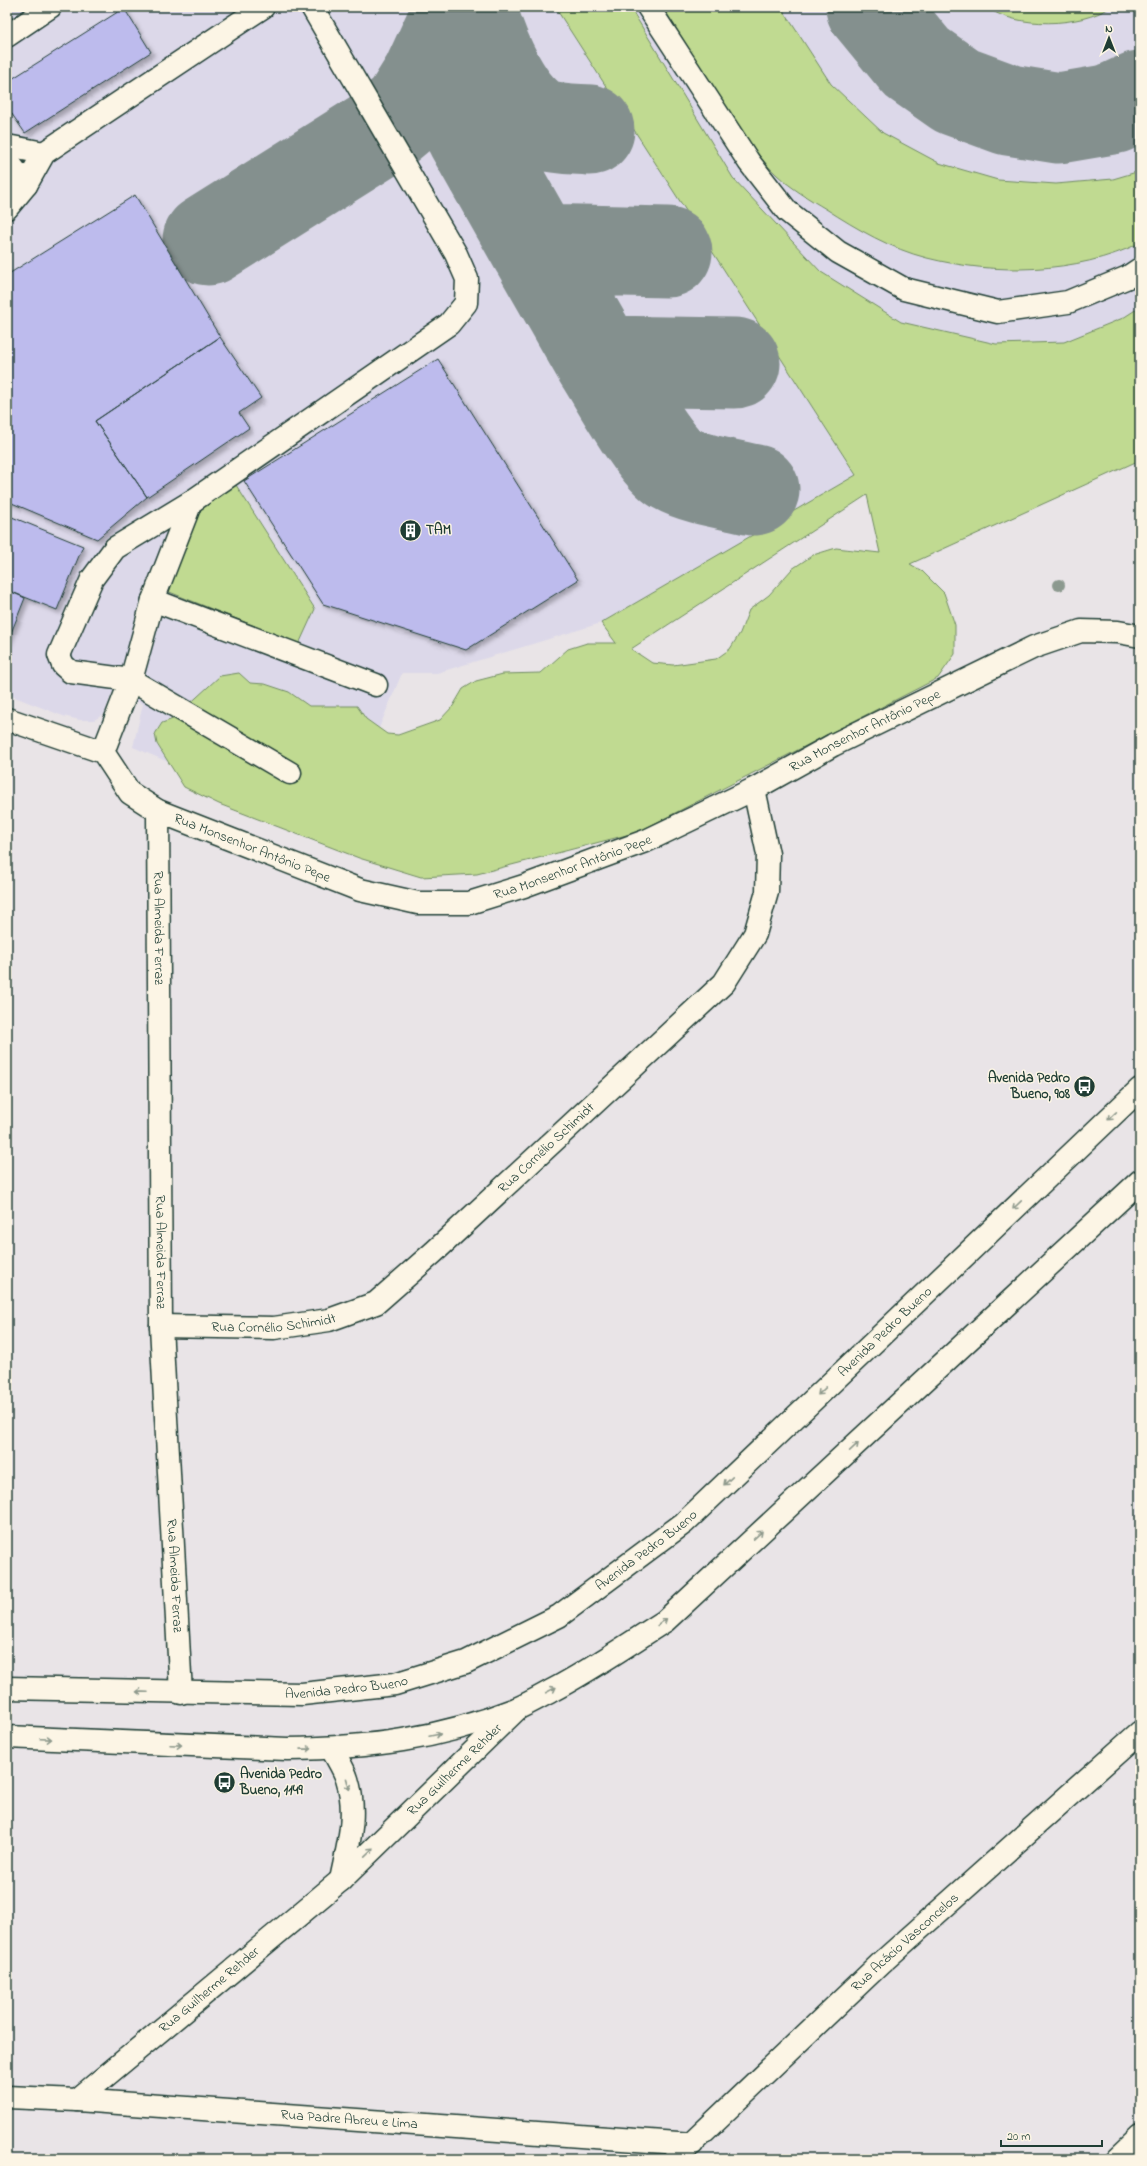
<svg xmlns="http://www.w3.org/2000/svg" width="1147" height="2166" font-family="'Indie Flower',sans-serif">
<defs>
<filter id="shadow"><feDropShadow dx="3.5" dy="3.5" stdDeviation="2" flood-color="#0004"/></filter>
</defs>
<rect width="100%" height="100%" fill="#e9e4e7"/>
<filter id="ink" filterUnits="userSpaceOnUse"><feTurbulence type="fractalNoise" baseFrequency=".025" numOctaves="2"/><feDisplacementMap in="SourceGraphic" scale="8" xChannelSelector="R" yChannelSelector="G"/><feConvolveMatrix kernelMatrix="1 2 1 2 8 2 1 2 1" color-interpolation-filters="sRGB"/></filter>
<g filter="url(#ink)">
<path fill="#dcd8e9" d="M7 7H1140V460L866 494 624 653 601 623 437 673H402L377 733 347 838 133 747 143 704 112 693 104 714 94 720H80L63 716 7 694Z"/>
<path fill="#c0da91" stroke="#708c62" fill-rule="evenodd" d="M555 7H630L733 178 821 272 901 322 996 344 1064 342 1123 318 1140 307V460L910 564 922 571 944 593 955 625V654L938 678 638 832 477 874 421 877 359 858 219 804 184 787 157 744 155 734 162 723 173 719 220 676 239 673 250 683 265 684 289 692 309 706H357L366 719 387 734 398 735 440 720 453 706 463 689 476 681 503 674 541 673 568 649 587 643H616L601 623 856 475ZM867 495 880 553 836 548 813 555 792 569 769 595 749 610 740 633 730 649 716 659 673 665 652 663 631 649Z
M663 7H781L831 84 883 133 939 163 998 180 1056 184 1113 179 1140 171V243C1077 274 994 275 927 258 891 249 857 229 826 209 809 199 791 188 777 175 760 160 749 140 736 122 711 84 687 46 663 7Z
M986 7H1111C1080 27 1017 29 986 7Z
M236 485 315 609 299 644 167 591 199 510Z"/>
<g fill="none" stroke-linecap="round" stroke-linejoin="round">
<path stroke="#84908e" stroke-width="91" d="M464 7 456 89 458 108 471 134 536 249 667 252
M871 7 917 63 957 91 1009 110 1059 118 1112 109 1140 96
M473 15C483 48 509 113 544 125 558 129 575 129 589 130
M208 240 383 130 407 110 427 78 458 11
M536 249 600 361 735 363
M600 361C615 384 654 456 675 468 696 480 730 484 754 490"/>
</g>
<path fill="#bdbbed" stroke="#1f3d34" filter="url(#shadow)" d="M124 8 151 52 25 133 7 107V82Z
M135 195 220 337 95 421 147 497 97 539 7 501V275Z
M220 337 261 398 239 413 249 428 147 497 95 421Z
M438 359 578 580 466 650 323 604 244 481Z
M7 515 83 546 57 610 7 590Z
M7 590 25 598 7 643Z"/>
<g fill="none" stroke-linecap="round" stroke-linejoin="round">
<defs>
<g id="minor">
<path d="M648 7 749 162 787 211 838 252 904 289 998 312 1068 302 1128 277 1140 269"/>
<path d="M7 36 50 7"/>
<path d="M7 146 44 153"/>
<path d="M7 160 26 185"/>
<path d="M7 208 26 185 44 153 263 7"/>
<path d="M153 600 376 685"/>
<path id="s1" d="M7 719 103 752 130 793 158 811 360 890 418 903H469L524 886 648 840 754 789 833 745 1034 647 1081 631 1118 632 1140 636"/>
<path d="M103 752 131 680 153 600 191 502"/>
<path d="M290 773 131 680 71 672 63 665 59 655 92 579 115 548 191 502 449 324 466 303 467 279 456 254 312 7"/>
<path id="s2" d="M158 811 161 1326 181 1693"/>
<path id="s3" d="M161 1326 274 1328 329 1320 376 1303 434 1252 724 983 755 934 767 892 768 854 754 789"/>
<path d="M332 1749C337 1759 344 1769 347 1779 358 1814 348 1845 341 1880"/>
<path id="s4" d="M7 2097 77 2100 692 2144"/>
<path id="s5" d="M77 2100 341 1880 517 1709"/>
<path id="s6" d="M675 2159 880 1964 1140 1732"/>
<path d="M1117 2159 1140 2137"/>
</g>
<g id="major">
<path id="s7" d="M7 1688 302 1694 395 1684 466 1662 559 1616 684 1523 1140 1089"/>
<path d="M7 1737 287 1749C369 1748 439 1739 516 1709 528 1704 540 1697 551 1691 591 1670 627 1645 665 1621L1140 1181"/>
</g>
</defs>
<use href="#minor" stroke="#1f3d34" stroke-width="25"/>
<use href="#major" stroke="#1f3d34" stroke-width="25"/>
<use href="#minor" stroke="#fcf5e5" stroke-width="22"/>
<use href="#major" stroke="#fcf5e5" stroke-width="22"/>
</g>
<circle fill="#8c998f" cx="1059" cy="585" r="6"/>
<defs><path id="oneway-shaft" d="M-6 0H5M1.5-3L5.5 0L1.5 3" fill="none" stroke-width="1.6" stroke-linecap="round" stroke-linejoin="round"/></defs>
<g stroke="#8e998c">
<use href="#oneway-shaft" transform="translate(1112 1116) rotate(137)"/>
<use href="#oneway-shaft" transform="translate(1017 1205) rotate(136)"/>
<use href="#oneway-shaft" transform="translate(822 1391) rotate(136)"/>
<use href="#oneway-shaft" transform="translate(854 1447) rotate(-43)"/>
<use href="#oneway-shaft" transform="translate(728 1481) rotate(136)"/>
<use href="#oneway-shaft" transform="translate(758 1535) rotate(-43)"/>
<use href="#oneway-shaft" transform="translate(662 1622) rotate(-36)"/>
<use href="#oneway-shaft" transform="translate(551 1690) rotate(-28)"/>
<use href="#oneway-shaft" transform="translate(142 1692) rotate(-178)"/>
<use href="#oneway-shaft" transform="translate(435 1735) rotate(-12)"/>
<use href="#oneway-shaft" transform="translate(46 1739) rotate(2)"/>
<use href="#oneway-shaft" transform="translate(176 1745) rotate(2)"/>
<use href="#oneway-shaft" transform="translate(306 1749) rotate(-1)"/>
<use href="#oneway-shaft" transform="translate(348 1784) rotate(75)"/>
<use href="#oneway-shaft" transform="translate(369 1852) rotate(-44)"/>
</g>
</g>
<defs>
<symbol id="building-disc" viewBox="-11 -11 22 22"><circle r="9.5" fill="#1f3d34" stroke="#fcf5e5"/><path d="M-4-6H4V6H1V3H-1V6H-4ZM-2.5-4.3h1.7v1.8h-1.7ZM.8-4.3h1.7v1.8H.8ZM-2.5-1h1.7V.8h-1.7ZM.8-1h1.7V.8H.8Z" fill="#fff"/></symbol>
<symbol id="bus-disc" viewBox="-11 -11 22 22"><circle r="9.5" fill="#1f3d34" stroke="#fcf5e5"/><path d="M-5-6H5V4H4V6H2V4H-2V6H-4V4H-5ZM-3.5-4V0h7V-4ZM-3.5 1.2v1.5H-2V1.2ZM2 1.2v1.5H3.5V1.2Z" fill="#fff"/></symbol>
</defs>
<g fill-rule="evenodd">
<use href="#building-disc" x="398" y="518" width="25" height="25"/>
<use href="#bus-disc" x="1072" y="1074" width="25" height="25"/>
<use href="#bus-disc" x="212" y="1770" width="25" height="25"/>
</g>
<g text-anchor="middle" dominant-baseline="central" stroke-width="3" stroke-linejoin="round" paint-order="stroke">
<g font-size="14" font-weight="bold" fill="#1f3d34" stroke="#fcf5e5" text-anchor="start">
<text x="426" y="530">TAM</text>
<text x="1070" y="1078" text-anchor="end">Avenida Pedro<tspan x="1070" dy="16">Bueno, 908</tspan></text>
<text x="240" y="1774">Avenida Pedro<tspan x="240" dy="16">Bueno, 1149</tspan></text>
</g>
<g font-size="14" fill="#1f3d34" stroke="#fcf5e5">
<text stroke="none"><textPath href="#s1" startOffset="944">Rua Monsenhor Antônio Pepe</textPath></text>
<text stroke="none"><textPath href="#s1" startOffset="285">Rua Monsenhor Antônio Pepe</textPath></text>
<text stroke="none"><textPath href="#s1" startOffset="621">Rua Monsenhor Antônio Pepe</textPath></text>
<text stroke="none"><textPath href="#s2" startOffset="117">Rua Almeida Ferraz</textPath></text>
<text stroke="none"><textPath href="#s3" startOffset="449">Rua Cornélio Schimidt</textPath></text>
<text stroke="none"><textPath href="#s2" startOffset="441">Rua Almeida Ferraz</textPath></text>
<text stroke="none"><textPath href="#s3" startOffset="113">Rua Cornélio Schimidt</textPath></text>
<text stroke="none"><textPath href="#s7" startOffset="1000">Avenida Pedro Bueno</textPath></text>
<text stroke="none"><textPath href="#s7" startOffset="676">Avenida Pedro Bueno</textPath></text>
<text stroke="none"><textPath href="#s2" startOffset="765">Rua Almeida Ferraz</textPath></text>
<text stroke="none"><textPath href="#s7" startOffset="340">Avenida Pedro Bueno</textPath></text>
<text stroke="none"><textPath href="#s5" startOffset="502">Rua Guilherme Rehder</textPath></text>
<text stroke="none"><textPath href="#s6" startOffset="316">Rua Acácio Vasconcelos</textPath></text>
<text stroke="none"><textPath href="#s5" startOffset="172">Rua Guilherme Rehder</textPath></text>
<text stroke="none"><textPath href="#s4" startOffset="343">Rua Padre Abreu e Lima</textPath></text>
</g>
</g>
<rect width="1147" height="2166" fill="none" stroke="#fcf5e5" stroke-width="24"/>
<rect x="12" y="12" width="1123" height="2142" fill="none" stroke="#1f3d34" stroke-width="1.5" filter="url(#ink)"/>
<g transform="translate(1109 38)" stroke="#fcf5e5" stroke-width="3" paint-order="stroke">
<path d="M0-3L7 15L0 10L-7 15Z" fill="#1f3d34"/>
<text y="-6" font-size="11" font-weight="bold" text-anchor="middle" fill="#1f3d34">N</text>
</g>
<path d="M1001 2140v6h101v-6" fill="none" stroke="#1f3d34" stroke-width="2"/>
<text x="1007" y="2140" font-size="12" fill="#1f3d34" stroke="#fcf5e5" stroke-width="3" paint-order="stroke">20 m</text>
</svg>
